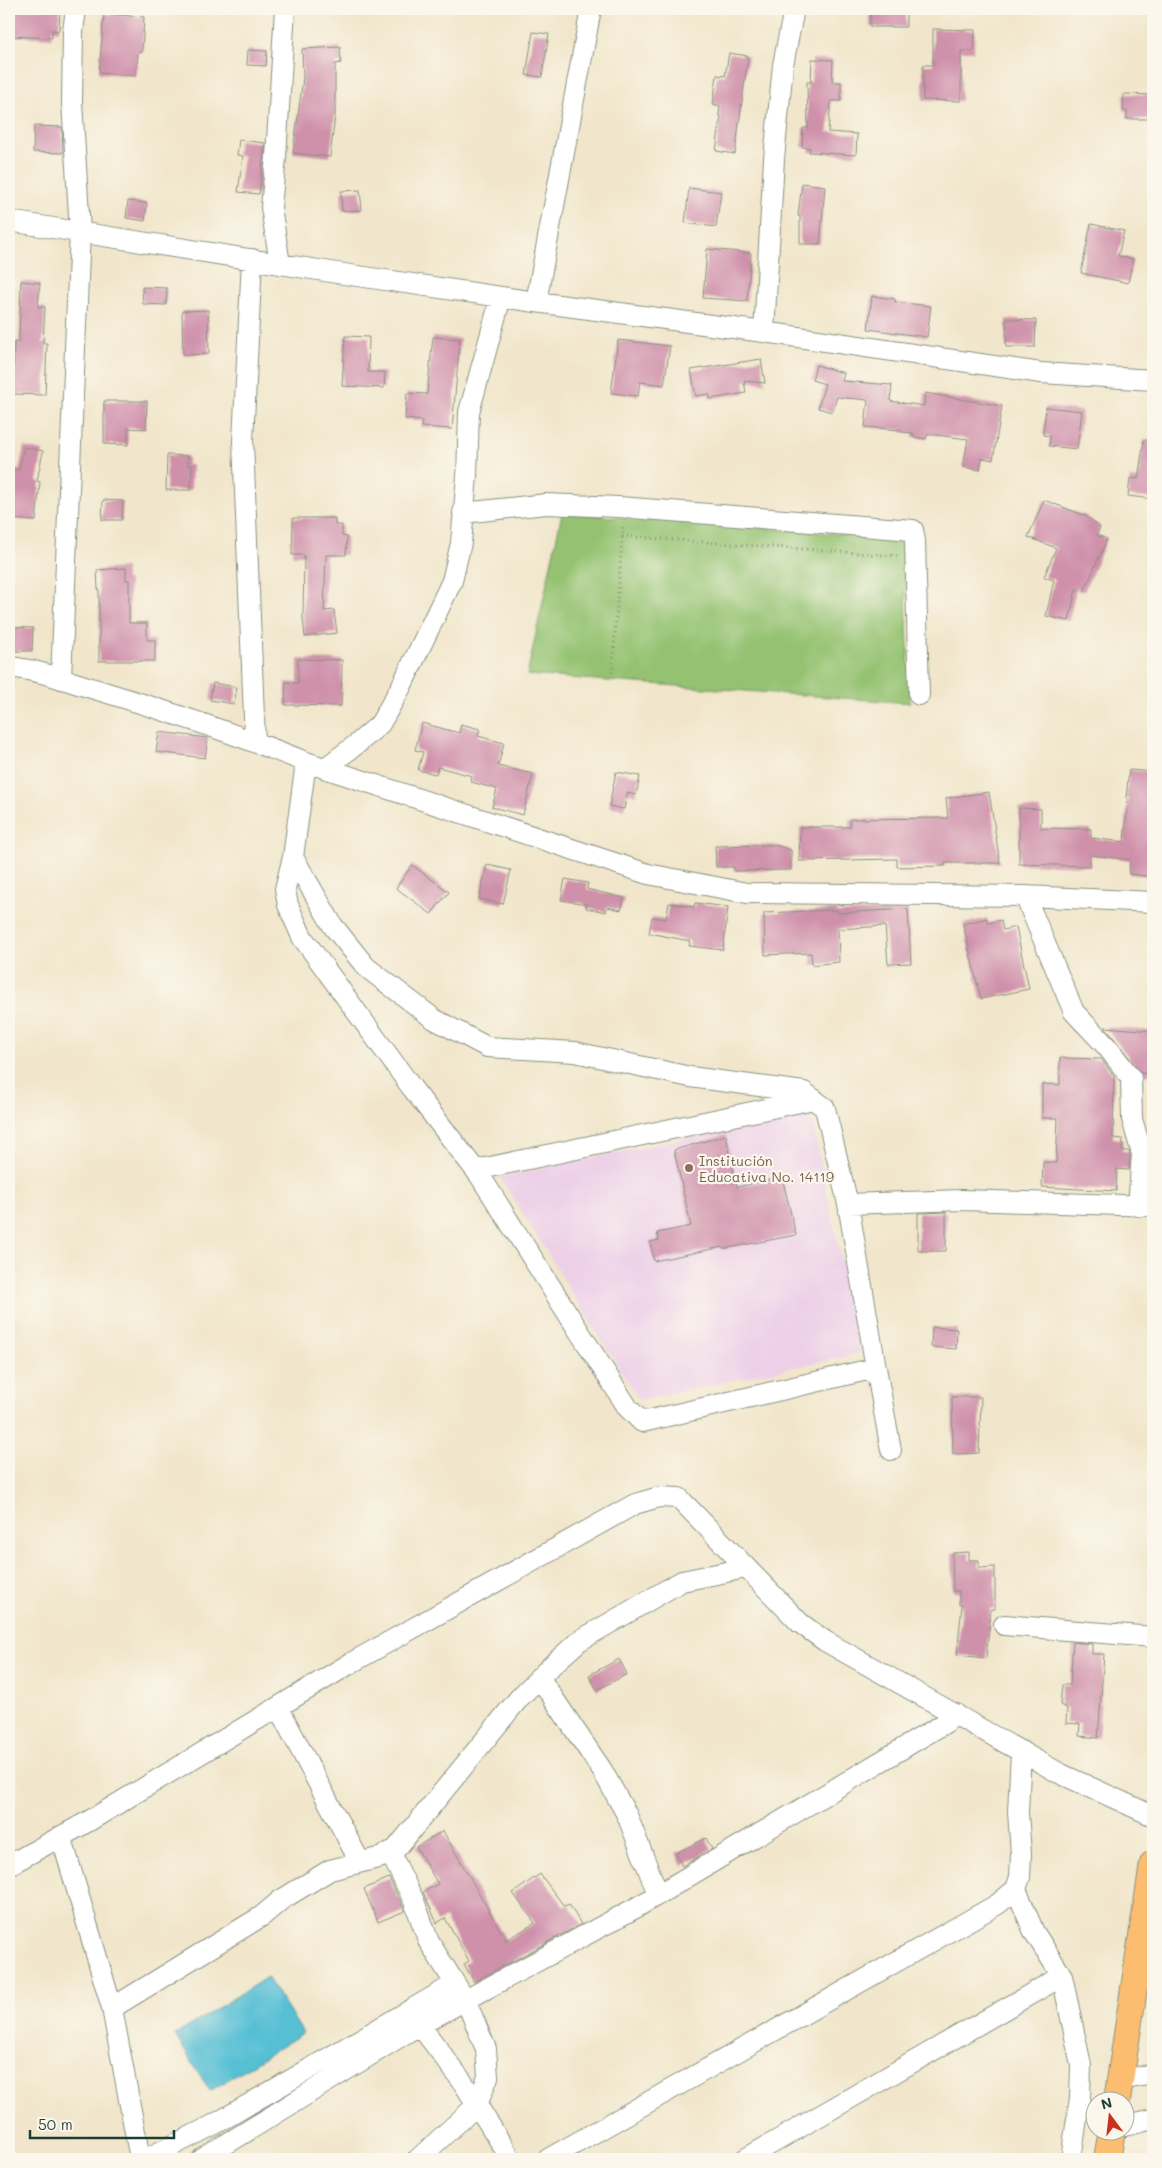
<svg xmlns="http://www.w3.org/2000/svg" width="1162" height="2168" font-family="Mali,sans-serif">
<rect width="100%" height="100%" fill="#fbf7ec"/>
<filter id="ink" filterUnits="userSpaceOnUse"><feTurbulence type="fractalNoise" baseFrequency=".02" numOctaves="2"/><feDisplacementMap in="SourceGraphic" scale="10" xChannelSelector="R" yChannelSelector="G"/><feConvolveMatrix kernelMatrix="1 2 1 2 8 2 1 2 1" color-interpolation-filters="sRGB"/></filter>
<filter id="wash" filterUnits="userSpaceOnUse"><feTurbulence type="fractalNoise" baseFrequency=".0096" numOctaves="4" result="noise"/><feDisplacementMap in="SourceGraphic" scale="20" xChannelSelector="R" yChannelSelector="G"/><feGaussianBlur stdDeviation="1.12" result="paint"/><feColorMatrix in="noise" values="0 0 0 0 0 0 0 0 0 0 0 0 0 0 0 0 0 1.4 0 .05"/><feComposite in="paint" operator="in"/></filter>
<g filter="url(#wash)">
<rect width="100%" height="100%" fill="#f1e6cb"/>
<path fill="#edd0e8" d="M810 1112 861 1353 639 1400 500 1177Z"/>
<path fill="#94c271" stroke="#5a8052" d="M562 513 904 539 910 703 527 675Z"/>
<path fill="#57bfd4" stroke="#3b7e84" d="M267 1977 303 2033 210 2091 175 2035Z"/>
<g id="blocks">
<path fill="#cf90aa" d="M9 9H60L59 31 52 30V38L9 36Z
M870 9 906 10V27H870Z
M104 14 144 17 142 52H138L136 76 99 73Z
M933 29 975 30 974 51H961V101L923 100V65H933Z
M533 32 549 34 542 77 526 75Z
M340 47 341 63 335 64V116L330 157 293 153 303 78 302 49Z
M248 50 267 51 266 66 247 65Z
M729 53 748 56 735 154 716 151 721 116 719 115 720 106 713 104 717 75 725 76Z
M812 59 833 60 832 82H841V101H831L828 132 857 134 856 155 809 152 810 148 802 147 803 128H808L807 82H811Z
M1124 94 1153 95V119H1127V111H1123Z
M34 126 62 127 63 153 33 152Z
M239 140 265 143 259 194 238 192 243 156 237 155Z
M802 183 825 186 820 244H800V216H798Z
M689 188 721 192 716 227 685 223Z
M360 190 362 210 342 211 341 191Z
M128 201 147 203 145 221 126 218Z
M1091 224 1124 231 1118 256 1133 259 1128 283 1081 273Z
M707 249 751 253 747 301 703 298Z
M21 281 40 283 38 307H45L43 343H47L45 395 13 394 14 342H19Z
M142 287 167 288 166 305 143 304Z
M872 296 895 299V302L931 306 927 337 868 329Z
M208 310 209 354 183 355 182 311Z
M1006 319 1036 320 1035 347H1006Z
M345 336 369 337 368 372H385L384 388 342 386Z
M433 337 460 339 452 429 421 427 422 421 405 419 407 393 427 394Z
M618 340 670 346 664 385 640 382 638 396 611 393Z
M761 359 765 383 744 381 746 393 710 399 709 394 696 396 691 370Z
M816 365 844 373 842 381 892 385 890 401 924 406 925 393 1002 406 993 460 982 458 980 470 963 467 968 439 928 434 926 439 913 437V433L901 432V430L865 427 868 400 837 397 832 412 818 408 825 384 812 380Z
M104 401H147L146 429 128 428V445L104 444Z
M1046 407 1082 411 1077 449 1049 446 1050 436 1043 435Z
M1144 440H1153V499L1128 496 1130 478 1138 479Z
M24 447 43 451 37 481 40 482 36 521 9 519V469L19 470Z
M167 455 188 456V465H192L191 490H166Z
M103 500 123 501 122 520H102Z
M1044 500 1086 516 1100 527 1097 535 1107 539 1084 592 1076 589 1069 621 1046 616 1054 580 1044 577 1056 548 1028 537Z
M293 518H335V525H342V536L347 537 346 555H326L324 611 334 610 337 633 305 637 303 618 304 555H292Z
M126 568V580H129V623H147V640H155V661H99V589H98L97 570Z
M9 627 33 628 32 651H9Z
M298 659 342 660 341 706 285 705 286 682 298 683Z
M213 683 237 687 234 704 210 700Z
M422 723 459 733 461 724 480 729 478 736 504 743 498 766 533 774 523 815 492 807 497 789 471 782 472 776 438 767 436 774 418 770 423 752 415 750Z
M159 732 208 738 205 758 156 752Z
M1129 770 1153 772V877L1129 874 1130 860 1090 855V866L1019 864V808L1041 809V828L1091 829V838L1124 842 1128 799 1126 798Z
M616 772 640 776 636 795 627 793 624 809 609 806Z
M989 792 1000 863H945V866L897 867V859L799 861 800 827H850V819L948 818 946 798Z
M774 845 791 850V870L734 871V867H716L715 846Z
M412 865 449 892 431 914 396 888Z
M487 865 511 870 503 904 479 899Z
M565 879 588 883 587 889 624 898 621 910 607 907 606 912 586 908 587 904 561 900Z
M669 903 694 907 695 903 728 907 723 950 689 946 690 941 649 933 652 917 666 919Z
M908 909 911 963 888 964 885 926 838 929 839 962 812 965 811 953 765 955 764 913 837 910V913Z
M987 918 988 923 1001 920 1003 930 1016 927 1029 989 981 999 963 924Z
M1105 1027 1153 1031V1075L1141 1073Z
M1060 1058 1101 1059 1114 1076 1113 1138 1123 1139 1122 1151H1129L1130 1155 1129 1170 1117 1169 1116 1191 1042 1187 1043 1162 1056 1163 1058 1118H1042V1084L1060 1085Z
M726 1135 737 1187 782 1177 796 1235 723 1249 722 1247 654 1261 650 1242 659 1240 657 1233 691 1226 674 1150Z
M946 1212V1251H918V1213Z
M932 1327 957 1329 956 1349 931 1347Z
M952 1397H981L979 1453 953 1454Z
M969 1552V1560H979V1568L995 1567V1609H991L986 1658 957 1655 962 1605H959V1591H953L952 1553Z
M1073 1642 1092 1644V1654H1104L1098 1738 1079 1736 1080 1724 1066 1723 1067 1708 1060 1705 1062 1685H1070Z
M619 1659 627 1674 597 1690 589 1675Z
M443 1831 506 1940 535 1923 513 1893 540 1874 564 1906 569 1904 581 1924 474 1982 464 1964 469 1961 445 1918 437 1923 423 1892 438 1884 416 1847Z
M706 1838 712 1849 682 1866 676 1853Z
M389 1878 405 1911 378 1922 364 1889Z"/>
</g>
</g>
<g filter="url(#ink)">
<use href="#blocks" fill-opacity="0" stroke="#889280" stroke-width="1"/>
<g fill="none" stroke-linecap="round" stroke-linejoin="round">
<defs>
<path id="minor" d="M9 221 337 273 536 302 764 332 1041 373 1153 380
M252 259 243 441 255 742
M280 264 271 207 276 157 285 9
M536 302 591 9
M764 332 774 159 783 65 794 9
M463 513 546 504 619 507 913 530 915 541 919 695
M9 667C40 670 70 682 101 691 170 712 239 735 306 762L648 874 747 893 1025 896 1153 902
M61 679 80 231 72 102 73 31 76 9
M325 768 357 744 380 724 401 687 452 581 461 543 467 476 469 412 501 297
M293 857 333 926 366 967 434 1019 487 1047 575 1052 690 1077 804 1092 825 1108 848 1204 876 1368 642 1422 628 1408 480 1176 412 1088 302 937 288 905 285 889 293 857 306 762
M1025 896 1074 1012 1108 1048 1131 1078 1132 1119 1142 1154 1138 1206
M476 1170 814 1099
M848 1204 963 1200 1153 1206
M876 1368 891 1450
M1004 1625 1153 1637
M539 1677 602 1770 627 1815 658 1894
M278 1707 360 1862
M61 1836 112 2008 140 2159
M390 1852 414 1901 429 1942 466 2001 486 2049 488 2077 477 2105 418 2159
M9 1865 89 1821 351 1663 635 1504 659 1497 679 1498 800 1623 825 1641 1059 1773 1153 1816
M1016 1889 1034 1932 1062 1976 1081 2065 1080 2098 1071 2159
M1136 1973 1153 1968
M112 2008 262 1916 281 1900 330 1870 382 1857 396 1849 520 1697 550 1667 579 1641 682 1581 746 1568
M413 2016 462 2081 511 2159
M1120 2080 1153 2074
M1124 2126 1153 2119
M146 2159 215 2124 455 1984
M202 2159 416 2027 639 1906 945 1723 956 1714
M548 2159 998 1904 1016 1889 1020 1877 1021 1854 1018 1812 1021 1751
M745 2159 1062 1976"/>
<path id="major" d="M1117 2100 1153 1864
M1107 2159 1112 2130"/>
</defs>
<use href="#minor" stroke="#889280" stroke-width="22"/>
<use href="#major" stroke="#889280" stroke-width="28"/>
<path stroke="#889280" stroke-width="3" stroke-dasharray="1 4" stroke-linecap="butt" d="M622 536 898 556
M612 673 623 526"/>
<use href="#minor" stroke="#fff" stroke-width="20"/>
<use href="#major" stroke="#fcbd6f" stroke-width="26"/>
</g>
</g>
<circle fill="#8d6e63" stroke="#fbf7ec" stroke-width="2" cx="689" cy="1168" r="5"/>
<g text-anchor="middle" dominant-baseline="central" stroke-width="4.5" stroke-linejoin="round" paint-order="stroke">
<g font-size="14" fill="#785e54" stroke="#fbf7ec" text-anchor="start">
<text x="699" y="1160">Institución<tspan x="699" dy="16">Educativa No. 14119</tspan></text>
</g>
</g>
<rect width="1162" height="2168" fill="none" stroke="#fbf7ec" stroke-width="30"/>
<g transform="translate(1110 2116) rotate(345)"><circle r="24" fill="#fbf7ec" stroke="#a3ada2"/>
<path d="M0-4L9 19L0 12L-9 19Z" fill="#c8321e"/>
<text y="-8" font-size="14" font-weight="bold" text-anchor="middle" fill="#1f3d34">N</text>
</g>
<path d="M30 2130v8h144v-8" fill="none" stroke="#1f3d34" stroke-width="2.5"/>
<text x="38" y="2130" font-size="15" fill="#1f3d34" stroke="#fbf7ec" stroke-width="4" paint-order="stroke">50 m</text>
</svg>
